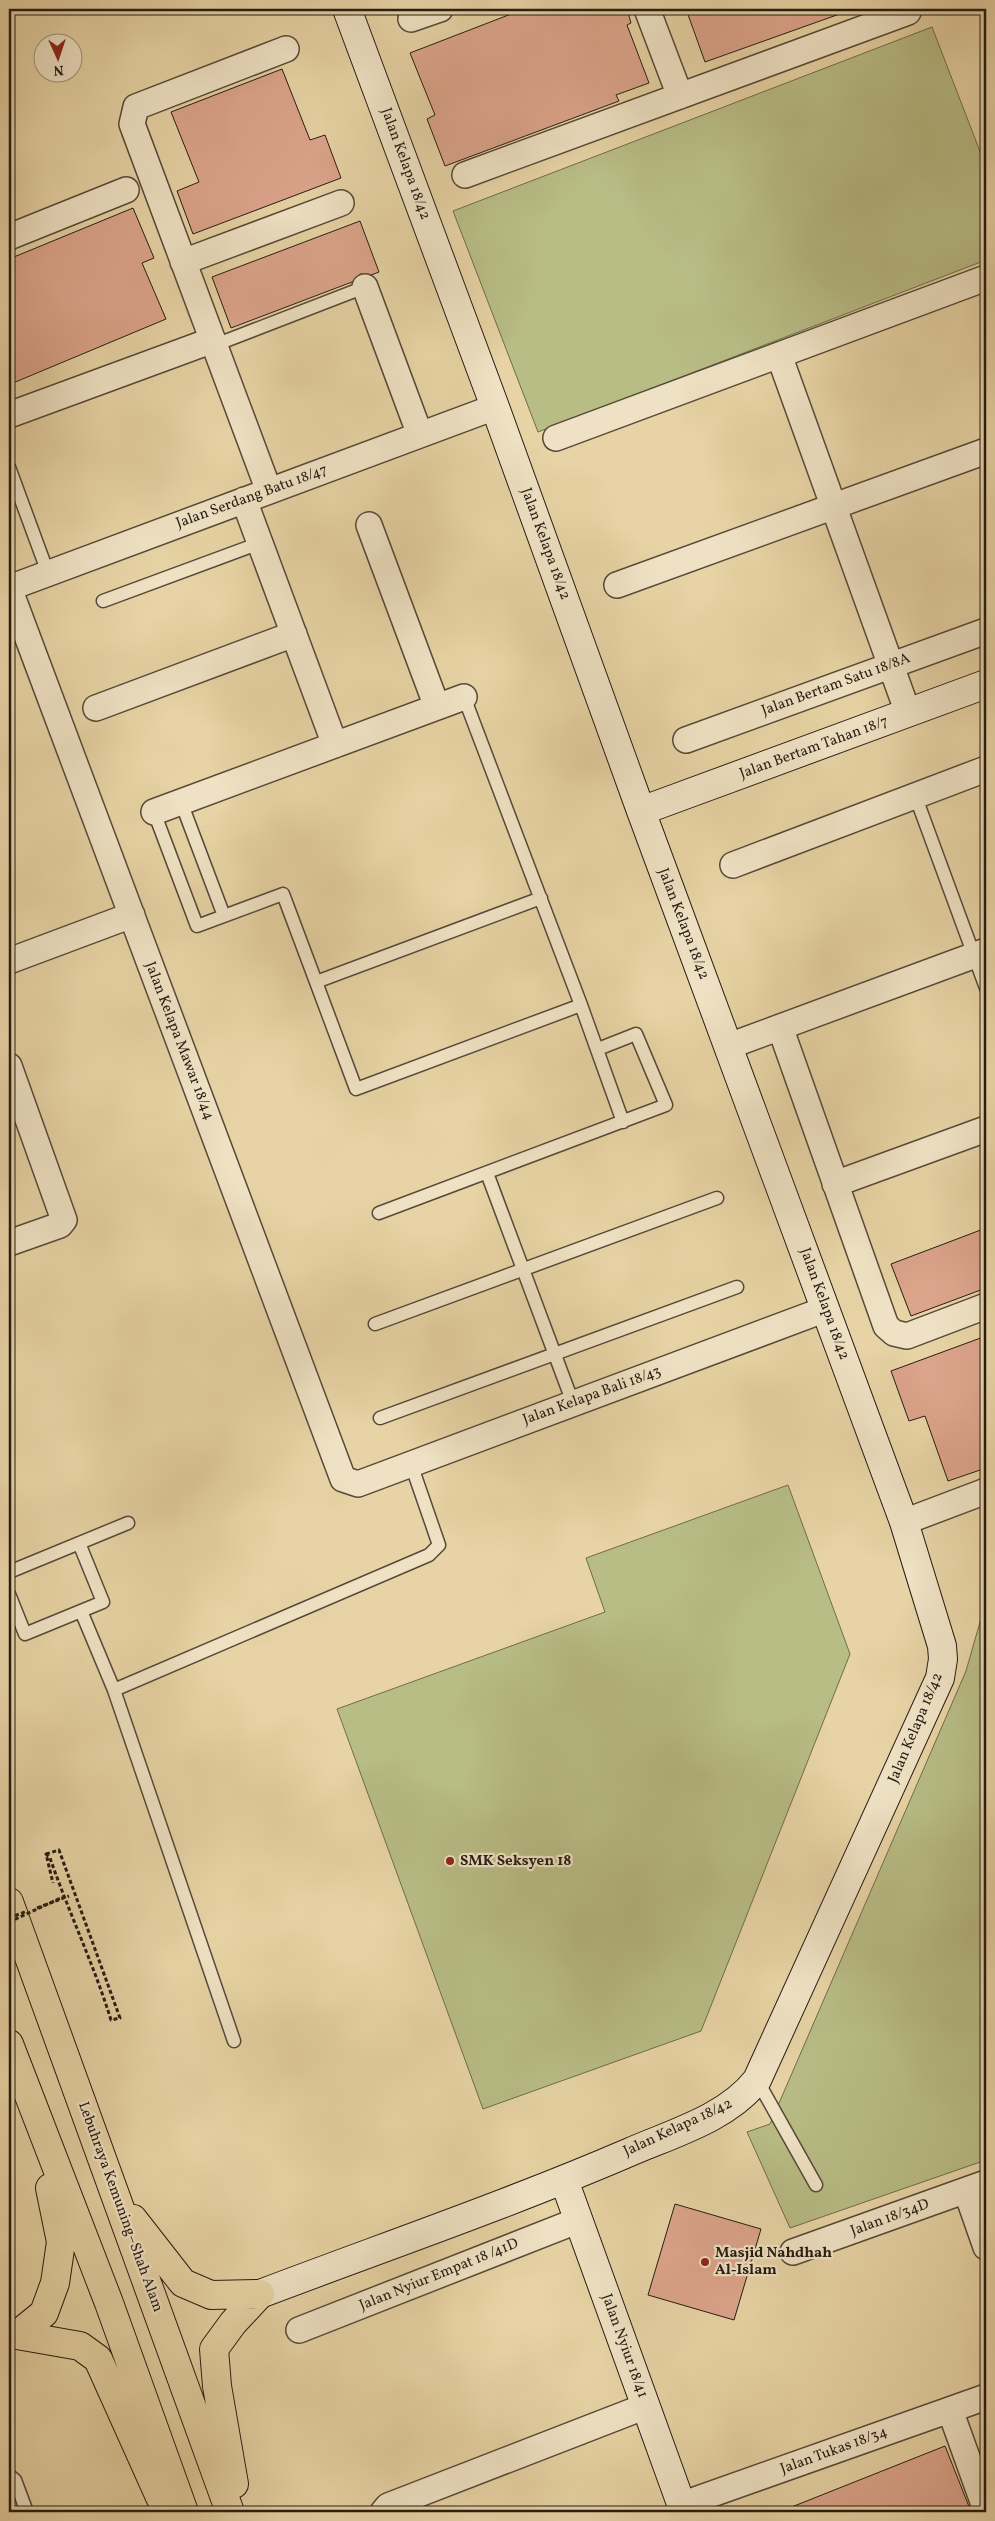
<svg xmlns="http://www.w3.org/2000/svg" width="995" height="2521" font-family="Vollkorn,serif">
<rect width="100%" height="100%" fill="#e7d3a5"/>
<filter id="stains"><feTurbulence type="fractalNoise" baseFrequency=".004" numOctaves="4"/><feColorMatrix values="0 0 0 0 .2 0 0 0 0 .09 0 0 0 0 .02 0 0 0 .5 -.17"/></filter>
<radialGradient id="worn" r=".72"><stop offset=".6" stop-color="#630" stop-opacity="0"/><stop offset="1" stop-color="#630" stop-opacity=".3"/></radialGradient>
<path fill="#b8bc85" stroke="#6f6c4c" d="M932 27 986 167V260L538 432 453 211Z
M788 1485 850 1654 701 2031 483 2109 337 1709 605 1612 586 1558Z
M986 1601V2160L790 2228 747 2132 770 2124 966 1671Z"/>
<path fill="#dca48b" stroke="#261c14" d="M524 9H627L631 23 627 25 649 83 616 95 619 101 445 166 427 119 435 115 410 53Z
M686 9H848V11L705 62Z
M282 69 310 140 325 135 341 178 193 234 177 191 199 182 171 112Z
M133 208 154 258 142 263 166 319 13 383 9 373V259Z
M360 221 379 272 371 275 360 274 352 282 231 328 212 277Z
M986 1228V1288L911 1316 891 1264Z
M986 1336V1468L948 1481 925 1416 909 1421 891 1371Z
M675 2204 761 2229 734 2320 648 2295Z
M945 2446 970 2509 961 2512H779Z"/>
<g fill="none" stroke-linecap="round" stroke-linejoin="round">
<defs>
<path id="lane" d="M215 345 365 287
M9 467 48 573
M103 601 260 543
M915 795 986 988
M181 802 224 916
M154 812 197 926 283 894 316 982 541 898
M316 982 356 1089 581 1005 464 697
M581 1005 623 1122
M487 1173 573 1403
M379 1213 666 1105 636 1034 598 1049
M375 1324 717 1198
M380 1418 737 1287
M79 1543 103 1602 81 1611 114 1690 234 2041
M9 1572 128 1523
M9 1594 25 1634 81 1611
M114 1690 429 1555 439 1545 411 1464
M757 2080 816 2185
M9 2475 15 2480 27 2512"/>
<path id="street" d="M647 9 680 96
M411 19 440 9
M465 175 908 12
M9 237 126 190
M183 262 341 203
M365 287 420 435
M779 355 908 713
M9 415 213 340
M556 438 986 278
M269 491 132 124 136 107 286 49
M244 500 335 745
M369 525 437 707
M617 585 986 451
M9 588 343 1479 358 1484 826 1309
M9 588 495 407
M96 708 294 634
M686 740 986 631
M154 812 464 697
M733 865 986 769
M9 961 132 915
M780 1027 886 1326 894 1333 907 1336 986 1306
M729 1046 986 951
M9 1066 64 1220 60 1225 9 1243
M835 1184 986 1129
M904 1522 986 1491
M966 2190 986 2247
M793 2252 986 2183
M299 2330 579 2220
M950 2410 986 2510
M681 2505 986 2397
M383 2512 388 2506 646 2406"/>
<path id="secondary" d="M641 811 986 684
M564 2180 684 2512
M260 2294C384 2247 509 2204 630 2152 674 2133 727 2118 757 2080L940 1678 943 1659 942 1646 904 1522 641 811 495 407 347 9"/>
<path id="highway" d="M9 1902 230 2512
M9 2044 109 2303 184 2512
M133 2219 183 2283 211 2295 260 2294
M17 2335 80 2346 98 2359 160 2497 167 2507
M17 2335 44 2313 55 2283 61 2242 50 2188
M234 2484 217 2386 214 2349 233 2323 260 2294"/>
</defs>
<use href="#lane" stroke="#564a38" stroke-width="15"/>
<use href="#street" stroke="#564a38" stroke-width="28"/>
<use href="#secondary" stroke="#261c14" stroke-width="30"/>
<use href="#highway" stroke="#261c14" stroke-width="30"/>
<path stroke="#261c14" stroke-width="3" stroke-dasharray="4 2.5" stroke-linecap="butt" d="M46 1854 59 1850 120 2018 111 2020C94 1965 69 1913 50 1858L46 1854 53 1883
M37 1908 69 1896"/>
<use href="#lane" stroke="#efe2c4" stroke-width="12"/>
<use href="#street" stroke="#efe2c4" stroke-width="25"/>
<use href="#secondary" stroke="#efe2c4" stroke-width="28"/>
<use href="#highway" stroke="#e7d3a5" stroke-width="28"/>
<path stroke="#261c14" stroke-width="3" stroke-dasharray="4 2.5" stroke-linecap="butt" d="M9 1918 27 1911
M9 1922 63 1897"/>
</g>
<g fill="#8f2418" stroke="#efe2c4" stroke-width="2">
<circle cx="450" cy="1861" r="5"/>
<circle cx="705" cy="2262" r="5"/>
</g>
<g text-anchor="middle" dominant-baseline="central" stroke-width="4.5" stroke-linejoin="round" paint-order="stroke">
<g font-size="15" fill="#261c14" stroke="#efe2c4">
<text transform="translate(405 164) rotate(70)">Jalan Kelapa 18/42</text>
<text transform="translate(252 497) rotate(-20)">Jalan Serdang Batu 18/47</text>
<text transform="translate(545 544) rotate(70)">Jalan Kelapa 18/42</text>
<text transform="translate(836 685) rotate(-20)">Jalan Bertam Satu 18/8A</text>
<text transform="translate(814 748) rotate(-20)">Jalan Bertam Tahan 18/7</text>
<text transform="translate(683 924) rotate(69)">Jalan Kelapa 18/42</text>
<text transform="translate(179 1041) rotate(69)">Jalan Kelapa Mawar 18/44</text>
<text transform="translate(824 1304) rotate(70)">Jalan Kelapa 18/42</text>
<text transform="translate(592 1396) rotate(-20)">Jalan Kelapa Bali 18/43</text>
<text transform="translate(916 1728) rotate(-67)">Jalan Kelapa 18/42</text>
<text transform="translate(678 2128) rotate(-25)">Jalan Kelapa 18/42</text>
<text transform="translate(120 2207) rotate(70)">Lebuhraya Kemuning–Shah Alam</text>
<text transform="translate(890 2218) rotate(-20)">Jalan 18/34D</text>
<text transform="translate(439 2275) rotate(-22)">Jalan Nyiur Empat 18 /41D</text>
<text transform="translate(624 2346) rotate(70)">Jalan Nyiur 18/41</text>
<text transform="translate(834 2451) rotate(-20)">Jalan Tukas 18/34</text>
</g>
<g font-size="15" font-weight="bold" fill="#261c14" stroke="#efe2c4" text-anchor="start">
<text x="460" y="1861">SMK Seksyen 18</text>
<text x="715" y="2253">Masjid Nahdhah<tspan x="715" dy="17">Al-Islam</tspan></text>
</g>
</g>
<rect width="995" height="2521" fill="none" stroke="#e7d3a5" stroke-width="30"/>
<rect x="10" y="10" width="975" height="2501" fill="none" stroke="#261c14" stroke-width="2.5"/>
<rect x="15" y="15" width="965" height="2491" fill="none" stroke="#261c14"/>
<g transform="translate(58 58) rotate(177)"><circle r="24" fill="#efe2c4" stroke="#9f937e"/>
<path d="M0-4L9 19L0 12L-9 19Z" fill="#8f2418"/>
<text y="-8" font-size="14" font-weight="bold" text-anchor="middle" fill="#261c14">N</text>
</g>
<rect width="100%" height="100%" filter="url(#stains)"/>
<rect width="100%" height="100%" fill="url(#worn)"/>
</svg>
